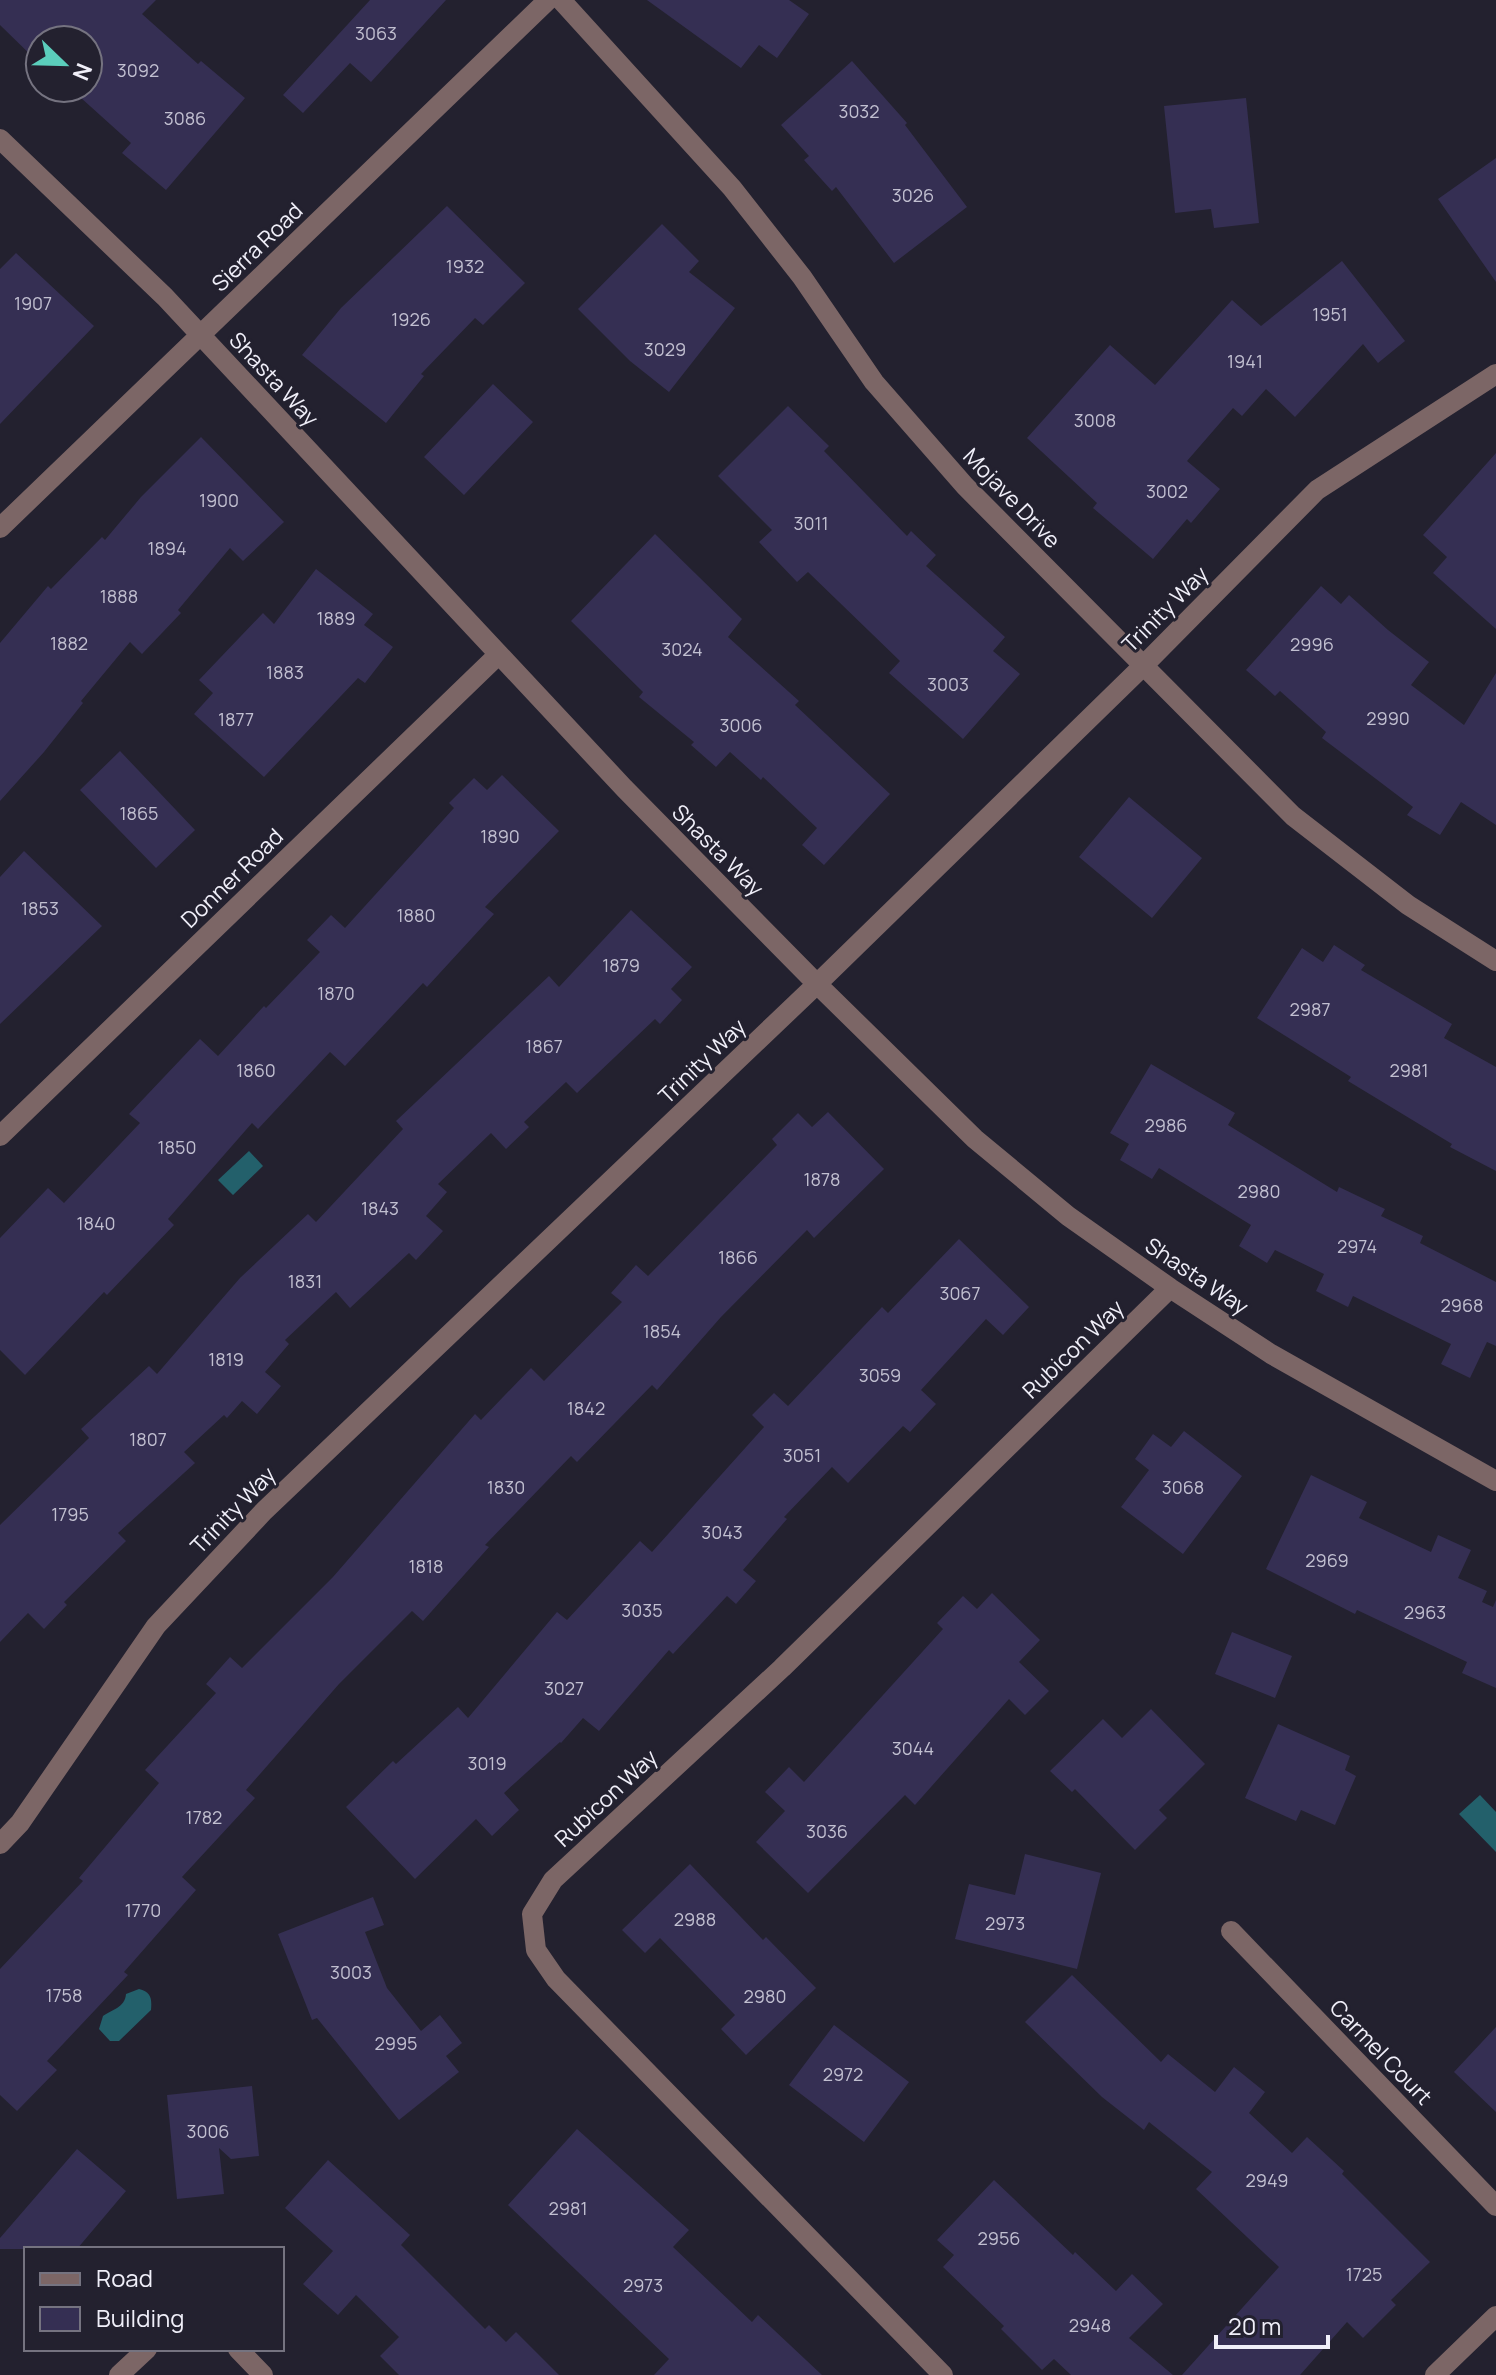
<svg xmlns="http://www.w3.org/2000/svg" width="1496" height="2375" font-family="Manrope,sans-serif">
<rect width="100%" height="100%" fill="#23212f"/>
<path fill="#23606b" d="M249 1151 263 1166 233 1195 218 1180Z
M1480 1795 1496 1812V1852L1459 1814Z
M139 1989C151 1992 152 1998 151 2010L119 2041H110L99 2029 103 2016C111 2010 125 2008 126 1994Z"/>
<path fill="#352f53" d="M0 0H156L142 14 198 64 201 61 245 98 166 190 122 153 131 143 70 88H88V40H40V64L0 25Z
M370 0H446L371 82 350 63 303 113 283 95Z
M647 0H789L809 14 777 58 759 45 741 68Z
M852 61 907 123 905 125 967 207 894 263 836 187 832 191 804 160 809 156 781 125Z
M1246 98 1259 223 1214 228 1211 209 1175 213 1164 106Z
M1496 158V282L1438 199Z
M447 206 525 283 483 325 475 318 421 374 424 376 386 423 302 355 341 308Z
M662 224 699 261 689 272 735 308 669 392 630 361 578 309Z
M16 253 94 326 0 424V269Z
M1342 261 1405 341 1378 363 1363 344 1295 417 1266 389 1242 416 1233 408 1187 461 1220 489 1191 523 1187 519 1153 559 1093 508 1097 503 1027 438 1110 345 1155 385 1232 300 1261 326Z
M493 384 533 422 464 495 424 457Z
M788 406 829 446 824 451 907 536 911 531 936 555 926 566 1005 637 993 651 1020 674 963 739 889 673 900 661 808 572 797 582 759 542 772 530 718 476Z
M201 437 284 522 243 561 230 548 178 610 181 613 142 654 130 642 81 701 83 703 44 752 0 801V643L48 586 51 589 102 537 105 540 141 497Z
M1496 453V629L1433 573 1447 557 1423 535Z
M655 534 742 619 728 637 799 701 795 705 890 794 824 865 802 845 817 828 763 777 761 780 730 752 716 767 691 745 694 742 639 697 643 692 571 621Z
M316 569 373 614 364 625 393 647 365 683 358 678 264 777 194 714 213 693 199 680 263 613 274 624Z
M1321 586 1341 604 1349 595 1388 630 1429 662 1411 685 1464 725 1496 673V825L1461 802 1440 835 1407 815 1413 807 1322 738 1326 732 1280 691 1275 696 1246 670Z
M120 751 195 830 156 868 80 790Z
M502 775 559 831 485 907 494 914 427 987 423 983 345 1066 330 1052 258 1129 252 1123 168 1219 174 1225 107 1295 104 1292 25 1375 0 1350V1238L48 1188 64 1203 140 1123 129 1114 200 1039 218 1056 264 1006 266 1008 320 952 307 940 331 915 345 928 454 808 449 803 474 778 487 790Z
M1129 797 1202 858 1152 918 1079 857Z
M24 851 102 926 0 1024V877Z
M631 910 692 967 671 989 682 1000 660 1024 655 1019 577 1093 566 1082 524 1122 529 1127 506 1149 491 1133 438 1184 447 1192 426 1216 443 1231 416 1260 409 1253 350 1308 336 1292 285 1340 289 1344 265 1372 281 1386 257 1414 242 1401 227 1418 224 1415 184 1452 195 1463 118 1533 126 1541 64 1602 67 1605 44 1629 28 1613 0 1642V1525L89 1438 81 1429 149 1366 157 1374 240 1278 308 1214 316 1222 403 1129 396 1121 549 976 559 987Z
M1334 945 1365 965 1361 970 1452 1024 1444 1038 1496 1067V1171L1450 1147 1452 1144 1348 1081 1351 1077 1257 1018 1302 948 1323 962Z
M1151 1064 1235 1113 1228 1125 1337 1192 1339 1187 1385 1209 1381 1216 1423 1236 1420 1243 1496 1282V1346L1487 1342 1470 1378 1441 1364 1451 1344 1353 1296 1348 1307 1316 1291 1324 1274 1275 1250 1267 1263 1239 1246 1251 1225 1159 1168 1152 1179 1120 1160 1129 1144 1110 1133Z
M828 1112 884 1169 814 1238 807 1230 721 1317 657 1390 652 1385 577 1462 571 1456 485 1545 489 1547 423 1621 412 1611 339 1684 246 1790 255 1798 182 1877 196 1890 124 1972 128 1975 47 2061 57 2070 17 2111 0 2095V1969L83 1881 79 1878 159 1783 145 1770 216 1693 206 1684 230 1657 242 1668 333 1577 475 1414 481 1420 531 1368 544 1381 622 1302 611 1293 636 1265 648 1276 777 1145 772 1139 798 1113 812 1127Z
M959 1239 1029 1307 1003 1335 986 1319 921 1390 936 1404 910 1432 903 1426 848 1483 832 1467 784 1517 787 1519 743 1570 756 1581 736 1604 727 1596 673 1654 669 1650 599 1731 583 1718 561 1743 560 1742 504 1793 519 1810 492 1836 476 1819 415 1879 346 1807 393 1761 396 1764 458 1707 468 1718 557 1612 567 1620 640 1541 652 1552 764 1427 752 1415 774 1393 788 1406 882 1307 888 1313Z
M1184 1431 1242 1476 1183 1554 1121 1507 1149 1470 1135 1459 1153 1434 1171 1447Z
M1311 1475 1367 1502 1359 1518 1431 1552 1438 1535 1471 1550 1458 1578 1487 1591 1482 1602 1493 1607 1496 1600V1688L1462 1673 1467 1662 1357 1610 1355 1614 1266 1569Z
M992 1593 1040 1640 1019 1662 1049 1691 1025 1715 1009 1699 915 1805 905 1795 808 1893 756 1842 785 1811 765 1792 789 1767 804 1782 943 1629 937 1623 963 1596 977 1609Z
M1232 1632 1292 1656 1275 1698 1215 1674Z
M1151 1709 1205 1764 1159 1810 1167 1818 1135 1850 1075 1789 1072 1792 1050 1771 1103 1719 1122 1738Z
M1278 1724 1350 1756 1345 1770 1356 1776 1335 1825 1301 1810 1296 1821 1245 1798Z
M1025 1854 1101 1873 1077 1969 955 1939 969 1884 1015 1895Z
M690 1864 763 1940 766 1937 816 1988 746 2055 721 2029 735 2015 660 1938 645 1953 622 1930Z
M373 1897 384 1925 365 1932 387 1988 421 2031 440 2015 462 2043 446 2056 459 2072 399 2120 317 2018 312 2020 278 1934Z
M1072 1975 1161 2062 1168 2054 1215 2092 1234 2067 1265 2092 1249 2113 1292 2153 1307 2137 1344 2171 1342 2174 1430 2262 1391 2300 1396 2305 1363 2338 1347 2322 1300 2375H1182L1279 2267 1196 2189 1212 2172 1149 2122 1144 2130 1102 2097 1025 2022Z
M834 2025 909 2082 864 2142 789 2085Z
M1496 2027V2112L1454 2072Z
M252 2086 259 2156 231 2159 219 2148 224 2194 177 2199 167 2095Z
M577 2129 689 2230 673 2247 752 2322 758 2315 822 2375H654L669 2359 508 2205Z
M77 2149 126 2191 77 2249H0V2238Z
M328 2160 410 2235 401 2245 485 2329 489 2325 506 2342 516 2332 559 2375H399L380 2356 399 2337 356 2295 338 2315 303 2284 333 2251 285 2208Z
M994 2180 1073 2255 1075 2252 1116 2291 1132 2274 1163 2304 1129 2338 1173 2375H1071L1054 2359 1042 2370 1001 2329 1004 2326 943 2267 954 2255 937 2240Z"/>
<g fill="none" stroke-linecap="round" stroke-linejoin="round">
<path stroke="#7c6666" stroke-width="20" d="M561 0 732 188 802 277 874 382 965 486 1293 816 1408 905 1496 961
M0 139 165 297 624 788 817 984 975 1139 1068 1216 1170 1288 1271 1354 1496 1481
M0 528 548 0
M0 1136 498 655
M0 1844 20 1823 156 1626 264 1511 817 984 1143 666 1317 490 1496 374
M1231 1931 1496 2206
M238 2349 263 2375
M119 2375 147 2349
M943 2375 556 1979 536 1950 532 1914 553 1880 782 1668 1170 1288
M1435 2375 1496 2316"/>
</g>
<g text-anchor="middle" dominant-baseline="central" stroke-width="6" stroke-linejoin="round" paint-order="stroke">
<g font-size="18" fill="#c1bfd0">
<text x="376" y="33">3063</text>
<text x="138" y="70">3092</text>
<text x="859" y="111">3032</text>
<text x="185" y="118">3086</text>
<text x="913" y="195">3026</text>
<text x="465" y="266">1932</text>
<text x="33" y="303">1907</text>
<text x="1330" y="314">1951</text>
<text x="411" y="319">1926</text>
<text x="665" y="349">3029</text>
<text x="1245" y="361">1941</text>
<text x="1095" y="420">3008</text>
<text x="1167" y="491">3002</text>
<text x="219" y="500">1900</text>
<text x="811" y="523">3011</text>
<text x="167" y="548">1894</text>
<text x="119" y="596">1888</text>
<text x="336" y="618">1889</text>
<text x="69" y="643">1882</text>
<text x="1312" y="644">2996</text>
<text x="682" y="649">3024</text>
<text x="285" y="672">1883</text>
<text x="948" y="684">3003</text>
<text x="1388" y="718">2990</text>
<text x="236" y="719">1877</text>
<text x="741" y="725">3006</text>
<text x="139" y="813">1865</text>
<text x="500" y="836">1890</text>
<text x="40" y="908">1853</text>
<text x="416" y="915">1880</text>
<text x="621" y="965">1879</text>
<text x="336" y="993">1870</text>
<text x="1310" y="1009">2987</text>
<text x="544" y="1046">1867</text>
<text x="256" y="1070">1860</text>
<text x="1409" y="1070">2981</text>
<text x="1166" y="1125">2986</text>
<text x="177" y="1147">1850</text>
<text x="822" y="1179">1878</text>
<text x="1259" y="1191">2980</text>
<text x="380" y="1208">1843</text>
<text x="96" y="1223">1840</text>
<text x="1357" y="1246">2974</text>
<text x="738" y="1257">1866</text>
<text x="305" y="1281">1831</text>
<text x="960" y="1293">3067</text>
<text x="1462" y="1305">2968</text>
<text x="662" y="1331">1854</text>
<text x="226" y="1359">1819</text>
<text x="880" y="1375">3059</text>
<text x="586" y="1408">1842</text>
<text x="148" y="1439">1807</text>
<text x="802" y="1455">3051</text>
<text x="506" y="1487">1830</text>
<text x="1183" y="1487">3068</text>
<text x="70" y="1514">1795</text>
<text x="722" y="1532">3043</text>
<text x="1327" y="1560">2969</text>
<text x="426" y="1566">1818</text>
<text x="642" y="1610">3035</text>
<text x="1425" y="1612">2963</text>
<text x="564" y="1688">3027</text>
<text x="913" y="1748">3044</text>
<text x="487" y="1763">3019</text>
<text x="204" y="1817">1782</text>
<text x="827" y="1831">3036</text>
<text x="143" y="1910">1770</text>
<text x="695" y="1919">2988</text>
<text x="1005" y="1923">2973</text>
<text x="351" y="1972">3003</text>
<text x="64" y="1995">1758</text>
<text x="765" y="1996">2980</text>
<text x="396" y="2043">2995</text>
<text x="843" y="2074">2972</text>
<text x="208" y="2131">3006</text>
<text x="1267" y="2180">2949</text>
<text x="568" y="2208">2981</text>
<text x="999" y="2238">2956</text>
<text x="1364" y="2274">1725</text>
<text x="643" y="2285">2973</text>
<text x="1090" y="2325">2948</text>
</g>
<g font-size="22" fill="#f0eff9" stroke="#23212f">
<text transform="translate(257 247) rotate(-44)">Sierra Road</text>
<text transform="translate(274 379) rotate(47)">Shasta Way</text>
<text transform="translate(1012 498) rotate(46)">Mojave Drive</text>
<text transform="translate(1165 609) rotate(-45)">Trinity Way</text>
<text transform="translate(718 850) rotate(45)">Shasta Way</text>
<text transform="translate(232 878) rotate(-44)">Donner Road</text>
<text transform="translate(702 1061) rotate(-44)">Trinity Way</text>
<text transform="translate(1197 1276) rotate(34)">Shasta Way</text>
<text transform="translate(1073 1349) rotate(-44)">Rubicon Way</text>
<text transform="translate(233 1510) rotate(-46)">Trinity Way</text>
<text transform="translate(606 1798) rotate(-43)">Rubicon Way</text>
<text transform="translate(1381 2052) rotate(46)">Carmel Court</text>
</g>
</g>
<rect x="24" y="2247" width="260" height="104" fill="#23212f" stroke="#757380" stroke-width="2"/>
<rect x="40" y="2273" width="40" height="12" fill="#7c6666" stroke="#757380" stroke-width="2"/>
<text x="96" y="2287" font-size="24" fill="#f0eff9">Road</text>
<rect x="40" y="2307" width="40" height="24" fill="#352f53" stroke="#757380" stroke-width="2"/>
<text x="96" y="2327" font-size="24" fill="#f0eff9">Building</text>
<g transform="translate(64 64) rotate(113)"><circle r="38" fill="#23212f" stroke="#757380" stroke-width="2"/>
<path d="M0-6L14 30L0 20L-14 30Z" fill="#5bcebc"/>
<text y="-12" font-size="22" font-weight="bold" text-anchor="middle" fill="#f0eff9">N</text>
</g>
<path d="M1216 2335v12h112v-12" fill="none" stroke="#f0eff9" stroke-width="4"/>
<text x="1228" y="2335" font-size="24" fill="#f0eff9" stroke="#23212f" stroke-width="6" paint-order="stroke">20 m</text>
</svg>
